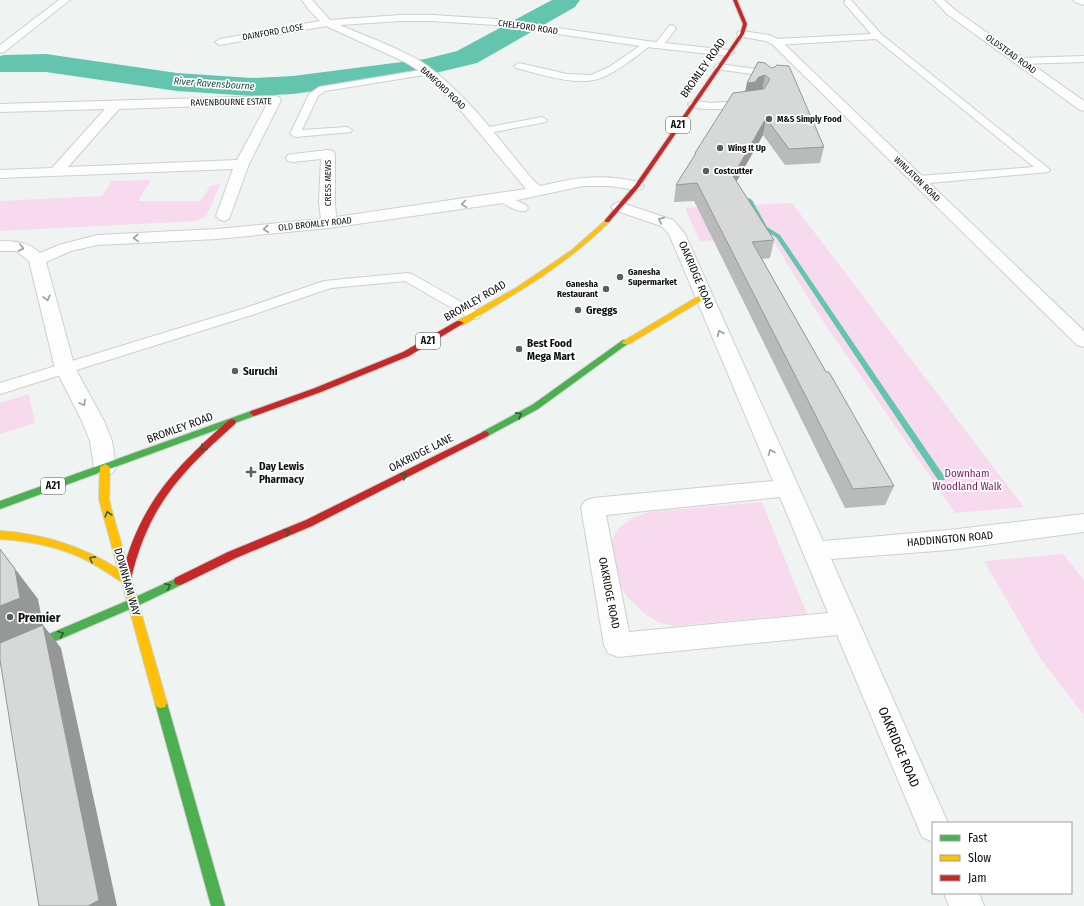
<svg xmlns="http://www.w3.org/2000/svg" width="1084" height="906" font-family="'Fira Sans Condensed',sans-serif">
<rect width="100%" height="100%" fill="#eff4f2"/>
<path fill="#f7daee" d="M151 180 138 201H201L210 186 220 184 207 215 197 221 0 231V201L102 196 112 181Z
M792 203 1024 507 955 513 818 314 771 237 700 241 685 208Z
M29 394 35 423 0 434V403Z
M762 502 807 614 673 626 658 622 645 614 628 598 616 580 610 554 612 540 618 529 632 518 648 512Z
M1063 554 1084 580V715L1042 661 984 561Z"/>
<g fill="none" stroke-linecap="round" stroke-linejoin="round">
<path fill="#63c5ad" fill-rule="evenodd" d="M749 198 752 200 767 227 780 235 944 476 946 478 944 480H938L776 237 762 229 746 200Z"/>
<path fill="#63c5ad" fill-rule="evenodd" d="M552 0H580L575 7 477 63 423 76 293 94 252 96 177 91 46 72H0V56L4 55 46 54 177 73 252 78 293 76 425 59 457 51Z"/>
<defs>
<path id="lane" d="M846 0H851L881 34 1048 168 1050 170 1048 172 919 184 915 183 913 180 915 177 919 176 1034 167 876 39 776 45 772 42 776 39 871 34 845 4 844 2Z
M672 25 676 28 675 30 661 48H655L654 46 655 44 669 26Z
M647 41 650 42 651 44 650 46C635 57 619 71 601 78 577 87 540 74 516 68L514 66 519 63 567 74 591 75 609 67Z
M1084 56V62L1020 64 1015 61 1020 58Z
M719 64 771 71 776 74 772 81 769 82 764 79 765 76 716 69 714 67 716 65Z
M427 69 432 72 430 74 325 91 318 96 302 130 347 127 352 130 351 132 295 137 290 134 309 94 319 87Z
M749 100 753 101 754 103 753 105C741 108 696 113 688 104L693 101 712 103Z
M542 117 547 120 546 122 484 134 479 131 484 128Z
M503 194 526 205 528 208 526 211C517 213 507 205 499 201L497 198 499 195Z
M407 273 412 274 479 312 481 315 479 318 474 319 469 318 405 281 331 288 252 315 0 394V383L242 309 324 281Z"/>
<path id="street" d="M59 0H70L4 52 0 53V45Z
M302 0H312L330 20 400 15H432L496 19 647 41 728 50 734 53 728 56 647 47 496 25 432 21H400L340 25C367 37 406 50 429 67 470 98 501 142 533 180L540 186C554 183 569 179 583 178 602 176 624 178 642 183L644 186 642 189 637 190 610 186H583L503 203 329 228 217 239 97 245 71 251 46 262 75 368 104 421 112 441 116 467 113 473 105 475 97 473 94 467 90 441 82 421 55 368 29 261 16 251H0V241C15 241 29 242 40 253L59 245 97 235 217 229 321 219 319 203 321 159 293 162 288 161 286 158 288 155 293 154 328 150 333 151 335 154V203L336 217 526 189 458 107 421 72 405 62 326 26 220 45 215 42 220 39 320 21 309 10Z
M934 0H944L955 10 1084 101V111L1080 110 947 14Z
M1073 0H1084V5L1075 2Z
M742 31 769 35 780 40 1084 331V347L1077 345 772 44 766 41 738 36 737 34 738 32Z
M275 96 279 97 281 100 249 164 229 219 224 221 219 219 216 216 233 169 0 178V170L52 168 105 109 0 112V104ZM267 104 237 160 68 167 119 109Z
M619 202 673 220 685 234 823 541 949 530 1084 514V532L949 550 831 559 948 823H933V842L922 837 837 635 618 657 608 653 604 645 581 507 585 501 593 498 773 481 669 234 661 226 614 210 611 207 614 204ZM780 497 828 613 629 632 606 515Z
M944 893H979L984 906H949Z"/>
<path id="fast" d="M623 340H629L630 342 538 409 488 436H482L481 434 482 432 532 405Z
M254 410 258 413 257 415 0 509V501Z
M179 577 183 578 184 581 183 584 137 606 0 665V655L129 600Z
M161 698 165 699 167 703 225 906H211L155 703 157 699Z"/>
<path id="slow" d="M607 219 609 220V222C566 265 515 294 463 325H457V321L516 288 553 263 572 250Z
M702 294H705L709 296 629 344H623L622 342Z
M105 464 110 467 109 499 111 508 167 703 165 707 161 708 157 707 155 703 122 582C111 575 101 568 90 562 62 547 32 541 0 539V531C43 534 82 546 118 569L99 499 100 467Z"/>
<path id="jam" d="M733 0H737L747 24 744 34 639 187 609 222H605V220L635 185 740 34 743 24Z
M457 321H460L464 323 409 356 321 392 257 415 254 416 250 413 251 411 315 388 403 352Z
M232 419 235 420 236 422 235 424C181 472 148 506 131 579L130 582 126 583 122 582 121 579C138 506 174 468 229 420Z
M485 431 488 432 489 434 488 436 312 526 236 558 183 584 179 585 175 584 174 581 175 578 228 552 306 520Z"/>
</defs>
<use href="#lane" stroke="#ccd0ce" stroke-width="2"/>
<use href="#street" stroke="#ccd0ce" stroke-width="2"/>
<use href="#fast" stroke="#ccd0ce" stroke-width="2"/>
<use href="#slow" stroke="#ccd0ce" stroke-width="2"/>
<use href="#jam" stroke="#ccd0ce" stroke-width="2"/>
<use href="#lane" fill="#fdfdfd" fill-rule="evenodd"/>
<use href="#street" fill="#fdfdfd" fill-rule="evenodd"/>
<use href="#fast" fill="#4caf50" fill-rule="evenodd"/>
<use href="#slow" fill="#ffc107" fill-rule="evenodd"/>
<use href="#jam" fill="#c62828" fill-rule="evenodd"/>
</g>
<path fill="#b8bbba" d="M758 62 824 147 820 163 785 165 763 135 736 182 774 240 770 258 762 259 826 372 894 486 885 505 845 508 694 201 674 202 676 185 695 155V153L745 92 747 83Z"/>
<path fill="#969897" d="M765 75 762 91 744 98 747 83 759 77Z
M766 118 763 135 730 193 733 176Z
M0 549 38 599 43 625 61 648 117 906H88L0 645Z"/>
<path fill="#d6d9d8" stroke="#969897" d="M758 62 765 63 771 68 775 67 777 65 789 66 824 147 789 149 766 118 733 176 774 240 752 242 826 372H829L894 486 853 489 697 183 676 185 696 153H695L733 93 764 89 770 79 765 75 759 77 755 82 747 83Z
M0 549 15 569 20 598 0 606Z
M43 625 99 900 88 906H39L0 660V643Z"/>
<defs><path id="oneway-chevron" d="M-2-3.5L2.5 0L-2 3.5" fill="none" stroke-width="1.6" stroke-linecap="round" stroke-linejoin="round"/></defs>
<g stroke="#9c9e9d">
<use href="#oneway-chevron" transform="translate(464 204) rotate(172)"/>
<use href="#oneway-chevron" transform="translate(661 220) rotate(-156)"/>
<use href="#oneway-chevron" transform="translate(266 229) rotate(174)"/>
<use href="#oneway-chevron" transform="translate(136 238) rotate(177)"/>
<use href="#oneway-chevron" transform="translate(21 248) rotate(14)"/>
<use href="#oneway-chevron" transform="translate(47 298) rotate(75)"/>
<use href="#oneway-chevron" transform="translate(720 333) rotate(-113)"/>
<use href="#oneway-chevron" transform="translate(83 403) rotate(62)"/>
<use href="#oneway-chevron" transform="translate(771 452) rotate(-113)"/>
</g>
<g stroke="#2c5f2f">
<use href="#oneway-chevron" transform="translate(519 415) rotate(-28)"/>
<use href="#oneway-chevron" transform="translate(203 448) rotate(138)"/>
<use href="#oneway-chevron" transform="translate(404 476) rotate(-26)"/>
<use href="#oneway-chevron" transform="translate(108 514) rotate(-104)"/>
<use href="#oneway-chevron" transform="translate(287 532) rotate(-23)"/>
<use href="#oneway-chevron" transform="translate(92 559) rotate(-151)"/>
<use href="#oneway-chevron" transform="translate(168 586) rotate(-25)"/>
<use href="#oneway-chevron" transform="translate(61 634) rotate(-23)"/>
</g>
<g fill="#5b5f5e" stroke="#fff" stroke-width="1.5">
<circle cx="769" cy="119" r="4"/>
<circle cx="720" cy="148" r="4"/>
<circle cx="706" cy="171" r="4"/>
<circle cx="620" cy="277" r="4"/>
<circle cx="606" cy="289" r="4"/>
<circle cx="578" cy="310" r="4"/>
<circle cx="519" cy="349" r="4"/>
<circle cx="235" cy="371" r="4"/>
<path d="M249 466h4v4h4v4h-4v4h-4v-4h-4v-4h4z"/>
<circle cx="10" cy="617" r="4"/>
</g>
<g text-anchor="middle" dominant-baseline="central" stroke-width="3.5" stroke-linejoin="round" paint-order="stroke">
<g font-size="9" fill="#0b0f0e" stroke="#fff">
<text transform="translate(528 27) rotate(8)">CHELFORD ROAD</text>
<text transform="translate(273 32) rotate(-10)">DAINFORD CLOSE</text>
<text transform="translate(1011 54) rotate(36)">OLDSTEAD ROAD</text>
<text transform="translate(443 88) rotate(43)">BAMFORD ROAD</text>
<text transform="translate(231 102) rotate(-1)">RAVENBOURNE ESTATE</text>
<text transform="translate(917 179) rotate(44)">WINLATON ROAD</text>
<text transform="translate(328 183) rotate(-90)">CRESS MEWS</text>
<text transform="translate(315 224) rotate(-6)">OLD BROMLEY ROAD</text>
</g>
<g font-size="9" font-weight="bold" fill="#0b0f0e" stroke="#fff" text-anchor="start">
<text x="777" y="119">M&amp;S Simply Food</text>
<text x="728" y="148">Wing It Up</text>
<text x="714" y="171">Costcutter</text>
<text x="628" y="272">Ganesha<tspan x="628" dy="10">Supermarket</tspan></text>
<text x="598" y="284" text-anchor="end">Ganesha<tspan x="598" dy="10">Restaurant</tspan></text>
</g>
<g font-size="10" font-style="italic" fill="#205445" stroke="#fff">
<text transform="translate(214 84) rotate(4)">River Ravensbourne</text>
</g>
<g fill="#fff" stroke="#545756" stroke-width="1">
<rect x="666" y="117" width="24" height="16" rx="3"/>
<rect x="416" y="333" width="24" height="16" rx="3"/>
<rect x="41" y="478" width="24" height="16" rx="3"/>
</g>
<g font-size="10" font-weight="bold" fill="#0b0f0e">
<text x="678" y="125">A21</text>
<text x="428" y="341">A21</text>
<text x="53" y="486">A21</text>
</g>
<g font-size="11" fill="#0b0f0e" stroke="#fff">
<text transform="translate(703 68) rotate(-55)">BROMLEY ROAD</text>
<text transform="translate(696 275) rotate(67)">OAKRIDGE ROAD</text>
<text transform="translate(475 301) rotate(-30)">BROMLEY ROAD</text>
<text transform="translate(180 428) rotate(-20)">BROMLEY ROAD</text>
<text transform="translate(421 453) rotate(-27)">OAKRIDGE LANE</text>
<text transform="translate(950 539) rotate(-5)">HADDINGTON ROAD</text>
<text transform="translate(127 582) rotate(74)">DOWNHAM WAY</text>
<text transform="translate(609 593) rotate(79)">OAKRIDGE ROAD</text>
</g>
<g font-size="11" font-weight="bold" fill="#0b0f0e" stroke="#fff" text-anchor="start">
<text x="586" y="310">Greggs</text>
<text x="527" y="343">Best Food<tspan x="527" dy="13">Mega Mart</tspan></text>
<text x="243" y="371">Suruchi</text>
<text x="259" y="466">Day Lewis<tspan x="259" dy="13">Pharmacy</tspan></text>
</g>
<g font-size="11" fill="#7c1c67" stroke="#fff">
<text x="967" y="473">Downham<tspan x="967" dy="13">Woodland Walk</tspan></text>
</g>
<g font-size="13" font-weight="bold" fill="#0b0f0e" stroke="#fff" text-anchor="start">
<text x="18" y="617">Premier</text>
</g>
<g font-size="13" fill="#0b0f0e" stroke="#fff">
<text transform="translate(899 747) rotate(67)">OAKRIDGE ROAD</text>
</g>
</g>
<rect x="932" y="822" width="140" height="72" fill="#ffffff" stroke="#9d9f9f"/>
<rect x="940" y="835" width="20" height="6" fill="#4caf50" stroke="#9d9f9f"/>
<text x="968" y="842" font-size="12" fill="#0b0f0e">Fast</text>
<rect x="940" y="855" width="20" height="6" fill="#ffc107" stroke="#9d9f9f"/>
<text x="968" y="862" font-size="12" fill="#0b0f0e">Slow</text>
<rect x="940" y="875" width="20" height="6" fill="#c62828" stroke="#9d9f9f"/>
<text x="968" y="882" font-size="12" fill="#0b0f0e">Jam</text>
</svg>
